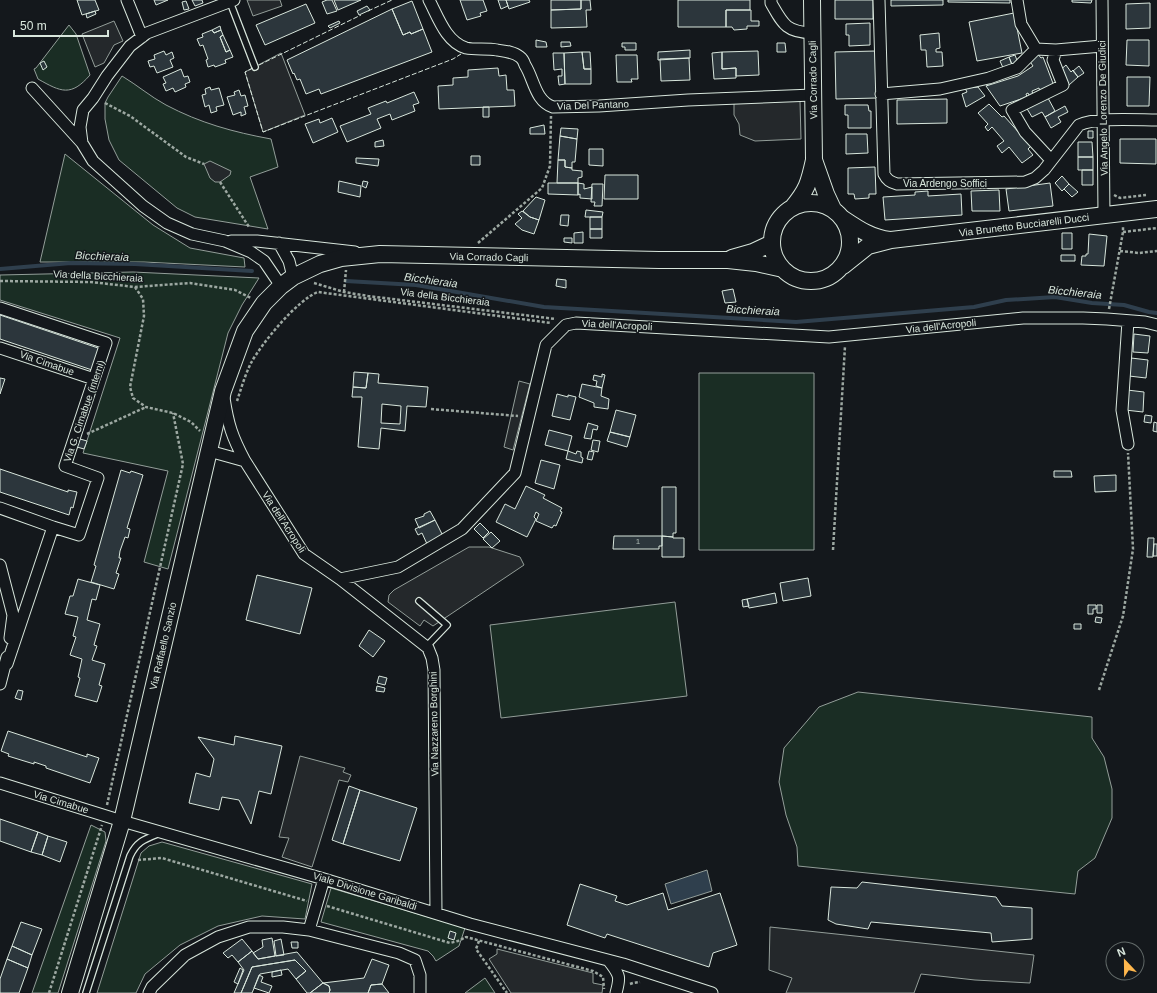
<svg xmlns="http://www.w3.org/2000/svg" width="1157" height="993" font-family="Helvetica,sans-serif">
<rect width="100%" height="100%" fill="#14181c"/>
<path fill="#1a2d24" stroke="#939e99" d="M69 25 76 34 90 75C71 97 61 92 38 79L34 69 36 68Z
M122 76C137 85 151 97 166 105 200 123 233 132 271 139L278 167 250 177 268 229 195 217 177 208 119 160 109 140 105 119V103L108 97Z
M65 154 153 225 190 248 244 258 245 267 144 262H40Z
M133 272 259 278 242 305 228 333 168 569 144 562 168 471 83 453 120 338 0 300V275Z
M699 373H814V550H699Z
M675 602 687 696 501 718 490 625Z
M858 692 1092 717V738L1104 757 1112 789V818L1095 858 1078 871 1075 894 798 866 797 847 786 815 779 782 784 748 819 707Z
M91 825 105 832 106 841 58 993H32Z
M162 842 312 884 305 919 262 916 218 926 180 945 145 974 136 993H97L141 853 149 846Z
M331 888 465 928 459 946 436 961 433 956 428 951 321 922Z
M485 978 495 993H465Z"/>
<path fill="#24282b" stroke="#939e99" d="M247 0H280L282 6 253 16Z
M114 21 123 41 114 45 104 63 95 67 82 34Z
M281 53 305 115 263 132 245 72Z
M800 101 801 139 755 141 740 135 739 124 734 115V103Z
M210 161 231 171 230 175 220 182H215L210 178 204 164Z
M519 381 530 384 513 450 504 447Z
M469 547H489L520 557 524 565 433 626 424 620 420 626 388 602 389 595 394 590Z
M300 756 345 768 343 772 351 775 348 782 339 780 312 867 282 857 289 838 279 837Z
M770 927 1034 955 1030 983 975 980 921 974 914 993H786L792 978 769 970Z
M497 949 593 973V983L603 985 602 993H511L489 959 497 954Z"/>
<path fill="#2f3f4d" stroke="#939e99" d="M707 870 712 891 671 904 665 884Z"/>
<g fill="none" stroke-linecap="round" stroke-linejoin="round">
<path stroke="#2f3f4d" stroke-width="4" d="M0 269 71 263 135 264 252 271
M346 281 416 285 544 307 796 322 974 307 1006 300 1055 297 1092 303 1124 305 1149 312 1157 313"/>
</g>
<path fill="#2c363c" stroke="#d8e6dc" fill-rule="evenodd" d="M77 0H95L99 10 82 15Z
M154 0H168L156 5Z
M192 0H202L203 3 195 6Z
M327 0H332L337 11 327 14 322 2Z
M334 0H361L338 10Z
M460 0H483L487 11 480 13 481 16 467 20Z
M498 0H506L508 6 501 9Z
M506 0H529L530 2 509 9Z
M551 0H581V9L551 10Z
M581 0H590L591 10H586L587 27 551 28V10L581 9Z
M678 0H750V10H726V27H678Z
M835 0H873V19H835Z
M891 0H943V5L891 6Z
M948 0H1010V3L948 2Z
M1072 0H1092L1091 3 1072 2Z
M186 1 189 9 184 10 182 2Z
M412 1 423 29 411 34 410 32 403 35 392 9Z
M1150 3V28L1126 29V4Z
M306 4 315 23 265 45 256 25Z
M367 6 370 10 359 15 357 11Z
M392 9 403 35 410 32 411 34 423 29 432 52 321 94 319 89 306 94 300 79 297 80 294 73 293 74 287 60Z
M726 10H751V21H759V26H747V29L734 30 732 27H726Z
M95 11 96 14 87 18 86 14Z
M1014 13 1022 53 977 61 969 22Z
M339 21 340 23 330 28 328 26Z
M870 23V45L849 46V35H846V24Z
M220 26 221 30 214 33 212 30Z
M212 30 214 33 221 30 223 35 220 37 226 52 230 50 233 57 225 60 226 63 215 67 214 65 208 67 206 60 208 59 203 45 200 46 197 39 203 37 202 34Z
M939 33 940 48 936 49V52H942L943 66 927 67 926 50H921L920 35Z
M223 35 230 50 226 52 220 37Z
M536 40 546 42 547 47H536Z
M1127 40H1149V66L1126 65Z
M561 42H570L571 46 561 47Z
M622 43H636V50H625V47H622Z
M777 43H785L786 52H777Z
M690 50V58L658 60V52Z
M164 51 166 55 172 52 174 58 170 60 173 67 157 73 154 66 150 67 148 61 155 59 154 55Z
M758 51 759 75 736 76V68L722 69V52Z
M876 51 877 98 836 99 835 52Z
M582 52H590L591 69H584Z
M582 52 584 69H591V84H565L564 53Z
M722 52V69L736 68V78L714 79 712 53Z
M553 53H564L565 84 559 85 558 76H562V69L554 70Z
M1037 53 1041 58 1043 57 1054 86 1040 92 1039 88 1032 91 1033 95 1030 97 1028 93 1026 94 1027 97 1000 106 986 86 1018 76 1033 66 1029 60Z
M616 55H637L638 79H631L632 82H617Z
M1015 55 1018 63 1012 65 1009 57Z
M1009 57 1013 67 1004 70 1000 61Z
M689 58 690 80 661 81 660 59Z
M44 61 47 67 43 70 40 63Z
M1066 65 1071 72 1073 70 1078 77 1069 85 1058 72Z
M1079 66 1084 73 1078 77 1073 71Z
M498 68 499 76 506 75 507 90H514L515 106 439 109 438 86 453 85V78L468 77V70Z
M181 69 184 77 188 76 190 82 185 84 186 87 175 92 173 88 166 91 163 84 166 83 163 77Z
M1127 77H1150L1149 106H1127Z
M210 87 211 90 219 88 224 105 216 107 217 111 211 113 209 105 205 107 202 95 206 94 205 89Z
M978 87 985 96 966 107 962 94 967 92 965 88Z
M239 90 241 96 245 95 248 106 244 107 246 114 241 116V112L233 115 227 97 235 95 234 92Z
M414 92 419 103 413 105 415 111 392 120 390 114 377 119 381 128 347 142 340 126 371 114 368 108 386 101 387 103Z
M1048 98 1055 111 1045 117 1042 112 1032 117 1026 107Z
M947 99V123L897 124V100Z
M989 104 1002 117 1004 116 1031 146 1028 149 1033 155 1022 163 1009 147 1002 153 997 146 1004 141 992 127 988 131 985 127 988 124 978 113Z
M845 105H868L869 111H871V128H848V115H845Z
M1065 106 1068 112 1058 117 1061 122 1051 128 1045 117Z
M483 107H489V117H483Z
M332 118 338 132 313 143 305 124 319 119 320 123Z
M544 125 545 134H530V128Z
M561 128 578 129 577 139 560 136Z
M1088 131H1093V138H1088Z
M846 134H867L868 153 846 154Z
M560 136 577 139 575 162H572V168L565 167V160H558Z
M1120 139H1156V164L1120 163Z
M383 140 384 146 375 147V142Z
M1078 142H1092L1093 157H1078Z
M589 149H603V166L589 165Z
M471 156H480V165H471Z
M1078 157H1093V170H1078Z
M356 158 379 159 378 166 356 163Z
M558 160H565V167L572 168V170L582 171V177L578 178V183H557Z
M875 167 876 194H869V198L855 199 854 194H848V168Z
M1082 170H1093V185H1082Z
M605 175H638V199H604Z
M1062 176 1069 184 1062 191 1055 183Z
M339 181 361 186 360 197 338 192Z
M363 181 368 182 366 188 362 186Z
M548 183H578V195L548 194Z
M578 183 584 184V189L592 187V199L580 198V194L578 195Z
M1050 183 1053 206 1009 211 1006 189Z
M592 184H603L602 206H594L595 202H591Z
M1069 184 1078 192 1072 197 1064 189Z
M999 190 1000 211H972L971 191Z
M928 191V196L961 194 962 215 885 220 883 197 915 195V192Z
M536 197 545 200 539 220 530 217 523 211Z
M586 210 603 212 602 217H585Z
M522 211 530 217 539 220 534 234 522 230 515 224 522 218 518 214Z
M561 215H569L568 226 560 225Z
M590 217H602V229H590Z
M590 229H602V238H590Z
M583 232V243H574V233Z
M1062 233H1072V249H1062Z
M1089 234 1107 236 1104 266 1081 265 1082 256H1086V254H1088Z
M564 238H572V243L564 242Z
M1061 255H1075V261H1061Z
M557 279 566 280V288L556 286Z
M733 289 736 302 725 303 722 291Z
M0 315 101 349 92 370 0 339Z
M1134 334 1150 336 1148 353 1133 352Z
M1131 358 1148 360 1146 378 1129 376Z
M354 372 368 373 366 388 353 387Z
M368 373 379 374 378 383 428 387 426 407 407 406 405 431 381 428 379 449 358 447 362 397H352L353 387 366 388ZM382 404 401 406 400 424 381 423Z
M602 374 605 375 602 388 596 386 597 381 593 380 594 375 602 377Z
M0 378 5 379 0 394Z
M582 384 602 388 601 396 609 399 608 409 594 407V403L579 397Z
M1127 390 1144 392 1143 412 1125 410Z
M557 394 568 397V395L576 397 570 420 552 416Z
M616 410 636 415 630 437 610 432Z
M1145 415 1152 416 1151 423 1144 422Z
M1154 422 1157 423V432L1153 431Z
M588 423 598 426 597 430 593 429 591 439 584 438Z
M549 430 572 436 568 451 545 445Z
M610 432 630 437 627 447 607 441Z
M80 439 87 441 84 449 77 447Z
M593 440 600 441 598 452 591 450Z
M568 451 576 454 577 451 581 452V457L583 458 582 463 566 459Z
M589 451 594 452 592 460 587 459Z
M541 460 560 465 554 489 535 483Z
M0 469 68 492V490L77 492 73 508 71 507 69 515 0 492Z
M121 470 130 473 131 471 143 475 127 528 130 529 128 538 125 537 120 551 119 558H121L116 573 119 574 114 589 91 582 96 566 94 565Z
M1054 471H1071L1072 477H1054Z
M1116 475V491L1095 492 1094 476Z
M526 486 545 495 543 498 562 508 560 511 562 512 556 526 554 525 552 528 536 521 539 514 536 512 534 517 536 519 527 537 496 522 505 504 515 509Z
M662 487H676V533H673V537L662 536Z
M430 511 435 520 419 528 415 519 424 516V514Z
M435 520 443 536 427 544 422 533 418 535 415 529Z
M480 523 489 532 483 538 474 529Z
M491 532 500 541 492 548 483 539Z
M614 536H662V546H659V549H613Z
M662 536 673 537V538H684V557H662Z
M1148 538H1154L1153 557H1147Z
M1154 544H1157V556H1153Z
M257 575 312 588 300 634 246 620Z
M808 578 811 596 783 601 780 583Z
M78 579 100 585 96 600 92 599 87 620 100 624 94 645 97 646 92 660 105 664 99 685 102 686 97 702 75 696 80 678 78 677 82 659 70 655 76 637 73 636 78 617 65 614 70 596H73Z
M775 593 777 603 749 608 747 599Z
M747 599 749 606 743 607 742 600Z
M1088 605H1096V609H1093V614H1088Z
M1097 605H1102V613H1097Z
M1096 617 1102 618 1101 623 1095 622Z
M1074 624H1081V629H1074Z
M369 630 385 641 373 657 359 646Z
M379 676 387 678 385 685 377 683Z
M377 686 385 688 384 692 376 691Z
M18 690 23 691 21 700 15 698Z
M8 731 87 757V754L99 758 90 783 46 768V766L34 762V764L8 756 9 754 1 751Z
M235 736 282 746 271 794 259 791 251 824 239 800 222 797 219 810 189 803 196 773 210 777 214 759 198 737 234 745Z
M349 786 360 790 343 844 332 840Z
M360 790 417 808 400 861 343 844Z
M0 819 38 832 31 852 0 841Z
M38 832 48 836 42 855 31 852Z
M48 836 67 842 60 862 42 855Z
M862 882 996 897 1002 906 1032 908V939L992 942 991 933 871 922 868 929 836 924 828 920 831 887 857 888Z
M580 884 617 896 615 901 627 905 663 893 668 910 720 893 737 945 713 953 709 967 607 934 605 938 567 925Z
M21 922 42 929 32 955 12 946Z
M450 931 456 933 454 940 448 938Z
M272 938 275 956 258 959 253 953 263 947 262 940Z
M242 939 252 951 238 962 232 955 228 958 223 953Z
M281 939 284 955 276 956 274 941Z
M291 942H298V948H292Z
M12 946 32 955 28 968 7 959Z
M252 951 258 959 297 952 323 983 310 993H307L296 979 306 971 295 960 252 967 241 993H234L244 970 238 962Z
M7 959 28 968 19 993H0V979Z
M372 959 389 965 382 984 371 985 368 993H329L330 990 329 986 323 983 364 978Z
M295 960 306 971 296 979 288 969 260 974 252 993H241L252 967Z
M240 968 243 970 238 984 234 982Z
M281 970 282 975 272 977V972Z
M259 975 263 977 261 982 272 986 269 993 254 988Z
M323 983 329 986 330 990 329 993H310Z
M382 984 389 993H368L371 985Z"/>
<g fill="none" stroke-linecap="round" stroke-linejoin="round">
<defs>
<path id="lane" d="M230 2 255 67
M419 601 447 625 426 647
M86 993 130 856C137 841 145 839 160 833"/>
<path id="street" d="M127 0 142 37
M234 0 147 33 130 46 107 76 93 98 83 110 80 127 82 143 93 161 143 206 167 223 192 234 225 241 251 252 264 261 281 286
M429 0C438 17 446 42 466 48 475 50 487 48 497 50 505 51 514 52 520 57 523 59 524 62 525 65 534 79 535 101 553 107L599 106 688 100 813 95
M771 0V3C783 24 786 32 812 33
M879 0 884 174C887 180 890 182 897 184L1025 182 1035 178 1044 170 1079 125C1095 117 1138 120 1157 120
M1102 0 1104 215
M1036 49 1056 50 1102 46
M32 88 82 143
M881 94 940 89 989 78 1017 68 1036 49 1021 24 1017 0
M1051 160 1025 132 1012 110 1063 85 1053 60 1056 50
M231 241H257L355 252
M279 243 289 261 293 277
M0 308 106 343 65 466 98 478 79 535 53 527 7 664
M0 348 94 379
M224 398C228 424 232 437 245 461
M1128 444 1122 410 1128 321
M209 451 245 461 304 554 340 579 398 567 462 529 515 473 546 345 566 325 576 323 829 337 1023 318H1083L1107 319 1145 322 1157 325
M0 508 53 527
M0 565 13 615 10 638
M340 579 428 648 432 658 434 670 436 913
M0 684 7 657
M0 783 122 821 324 879 470 924 623 964 712 993
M309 930 399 953 415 960 420 975V993
M609 961C619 975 621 975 616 993
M149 993 152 987 185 955 218 937 249 927H283L309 930 324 879"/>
<path id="secondary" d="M814 160 826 194 833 209
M772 242a39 39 0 1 1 78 0a39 39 0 1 1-78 0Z
M792 208C807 190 809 183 814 160L812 0
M842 218C857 228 871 238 890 240
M732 258 753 252 772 243
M843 266 868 246 891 240 1157 209
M70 993 122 821 223 391 245 331 264 303 281 286 293 277 320 264 341 258 380 254 659 260H728L756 263 783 269"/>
</defs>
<use href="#lane" stroke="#d8e6dc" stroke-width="8"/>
<use href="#street" stroke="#d8e6dc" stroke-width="13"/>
<use href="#secondary" stroke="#d8e6dc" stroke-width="18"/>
<path stroke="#9da8a2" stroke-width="2.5" stroke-dasharray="3 2" stroke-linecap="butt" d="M105 103 130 116 186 157 204 164
M220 182 249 227
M1114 195 1120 198 1146 195
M1123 232 1157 228
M478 243 542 188 550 166 551 116
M1120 251 1139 253 1157 251
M0 281 91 282 135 287 190 283 235 290 251 298
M314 283 344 292 368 296 556 319
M135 287 143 299 144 316 130 387 133 398 146 407 173 413 191 422 200 431
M344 292 346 270
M1109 309 1123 232V227
M237 401C241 389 245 375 251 363 262 343 297 300 318 292L551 323
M431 409 518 416
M87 434 146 407
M833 550 845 346
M1099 690 1123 616 1133 549 1128 453
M107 805 183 464 173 413
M138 860 162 858 307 901
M327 906 450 943 458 941 466 937
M466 936V937L593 971 603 977 604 989
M479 941 476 949 507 993
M630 984 633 983 640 982
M49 993 102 825"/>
<use href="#lane" stroke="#14181c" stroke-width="5.5"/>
<use href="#street" stroke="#14181c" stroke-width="11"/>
<use href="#secondary" stroke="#14181c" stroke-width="16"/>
<path stroke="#d8e6dc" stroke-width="1" stroke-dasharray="5 2" stroke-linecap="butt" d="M368 11 392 0
M259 65 361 15
M253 68 245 72 263 132 453 59 461 54"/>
</g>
<g text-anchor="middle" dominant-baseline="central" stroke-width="3" stroke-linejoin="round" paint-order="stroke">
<g font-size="8" fill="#adbab4">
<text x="638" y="541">1</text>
</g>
<g font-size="10" fill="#d8e6dc" stroke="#14181c">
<text transform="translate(813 80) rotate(-91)">Via Corrado Cagli</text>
<text transform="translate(593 105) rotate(-2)">Via Del Pantano</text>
<text transform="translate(1103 108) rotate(-91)">Via Angelo Lorenzo De Giudici</text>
<text x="945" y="183">Via Ardengo Soffici</text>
<text transform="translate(1024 225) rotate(-7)">Via Brunetto Bucciarelli Ducci</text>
<text transform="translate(489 257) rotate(1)">Via Corrado Cagli</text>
<text transform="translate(98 276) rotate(3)">Via della Bicchieraia</text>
<text transform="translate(445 297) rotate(7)">Via della Bicchieraia</text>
<text transform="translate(617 325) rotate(3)">Via dell'Acropoli</text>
<text transform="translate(941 326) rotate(-6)">Via dell'Acropoli</text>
<text transform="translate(47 363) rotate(19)">Via Cimabue</text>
<text transform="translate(84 411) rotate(-71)">Via G. Cimabue (interni)</text>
<text transform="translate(284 522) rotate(57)">Via dell'Acropoli</text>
<text transform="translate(163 646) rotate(-77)">Via Raffaello Sanzio</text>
<text transform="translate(434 724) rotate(-91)">Via Nazzareno Borghini</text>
<text transform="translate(61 802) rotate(17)">Via Cimabue</text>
<text transform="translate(365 891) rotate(17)">Viale Divisione Garibaldi</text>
</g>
<g font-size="11" font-style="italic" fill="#d8e6dc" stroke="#14181c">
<text transform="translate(102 256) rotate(2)">Bicchieraia</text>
<text transform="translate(431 280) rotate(8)">Bicchieraia</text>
<text transform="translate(1075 292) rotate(6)">Bicchieraia</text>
<text transform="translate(753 310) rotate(3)">Bicchieraia</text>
</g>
</g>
<g transform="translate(1125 961) rotate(338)"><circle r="19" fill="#14181c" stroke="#626a69"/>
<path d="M0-3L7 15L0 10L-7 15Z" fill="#ffb74d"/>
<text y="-6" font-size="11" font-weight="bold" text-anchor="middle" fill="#d8e6dc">N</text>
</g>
<path d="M14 30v6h94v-6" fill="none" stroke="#d8e6dc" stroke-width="2"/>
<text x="20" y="30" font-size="12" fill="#d8e6dc" stroke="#14181c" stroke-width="3" paint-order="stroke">50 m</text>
</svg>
